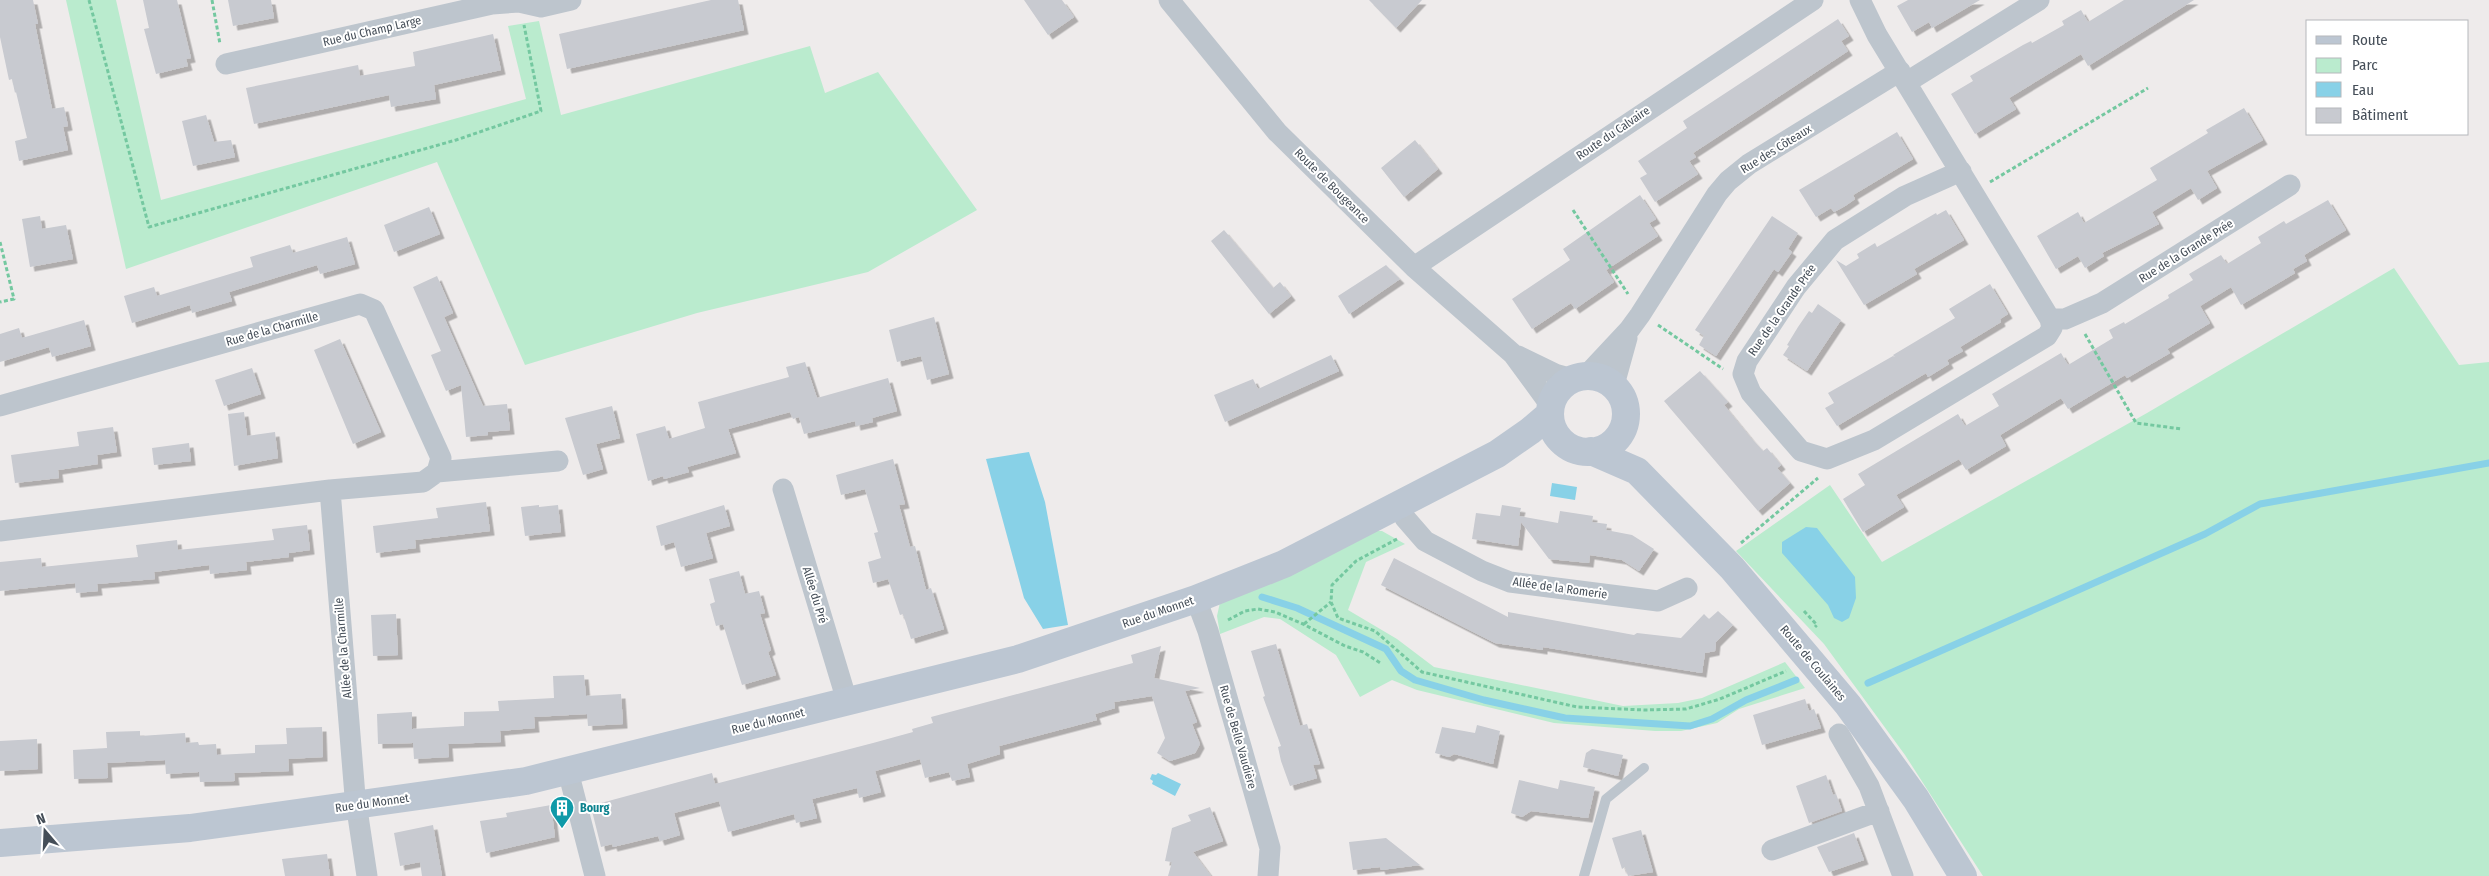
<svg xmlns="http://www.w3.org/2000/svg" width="2489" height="876" font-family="'Fira Sans Condensed',sans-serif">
<defs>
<filter id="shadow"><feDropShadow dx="4.5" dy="4.5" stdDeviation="0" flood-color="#0004"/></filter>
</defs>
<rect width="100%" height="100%" fill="#eeebeb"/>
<path fill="#baebce" d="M66 0H116L161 200 526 99 508 26 539 21 561 115 810 46 825 93 878 72 977 210 868 272 697 313 525 365 437 162 126 269Z
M2394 268 2459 365 2489 362V876H1983L1905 755 1824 644 1736 551 1830 485 1882 562 2147 413Z
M1361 531H1382L1405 544 1366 562 1348 610 1397 639 1434 667 1623 706 1678 703 1702 698 1785 662 1805 688 1739 709 1717 723 1681 731H1655L1554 723 1417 690 1392 680 1360 697 1336 655 1280 619 1264 617 1220 634 1217 616 1221 598Z"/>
<path fill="#88d1e7" d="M1029 452 1045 502 1068 625 1043 629 1024 598 986 459Z
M1552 483 1577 487 1575 500 1550 496Z
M1806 527 1817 528 1855 577 1856 598 1849 618 1842 622 1834 618 1828 605 1782 553V542Z
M1158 773 1181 784 1175 796 1152 784 1153 781 1150 779 1152 774 1156 775Z"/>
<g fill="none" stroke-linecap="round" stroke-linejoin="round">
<path stroke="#88d1e7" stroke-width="7" d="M1262 597 1297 608 1386 649 1401 671 1415 680 1484 700 1565 718 1690 726 1712 719 1746 700 1796 680
M1868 683 2205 534 2260 504 2489 463"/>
</g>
<path fill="#c8cad0" filter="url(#shadow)" d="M0 0H33L38 24H35L52 109 64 107 68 126 63 127 68 150 19 161 15 141 27 138 16 92 15 93 12 79 9 80 0 37Z
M143 0H177L191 58 186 59 188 66 156 74 144 29 149 28Z
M228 0H271L274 18 233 26Z
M711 0H738L744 30 567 69 559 34Z
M1024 0H1062L1074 17 1048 35Z
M1369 0H1422L1396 28Z
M1908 0H1980L1932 28 1929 22 1912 32 1897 6Z
M2124 0H2194L2088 66 2081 54 2009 98 2016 109 1975 134 1951 94 1973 81 1970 76 2023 45 2031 41 2032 43 2064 25 2062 21 2081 10 2088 22Z
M1838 19 1849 36 1841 41 1848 51 1693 153 1696 157 1689 161 1698 174 1655 202 1640 178 1647 174 1638 161 1687 128 1683 121Z
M493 34 501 70 434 85 436 99 391 107 389 95 254 124 246 88 358 65 360 76 415 66 413 52Z
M2244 108 2263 140 2207 171 2217 188 2198 200 2191 188 2152 212 2159 224 2102 253 2104 256 2085 268 2078 256 2056 269 2037 236 2078 212 2084 223 2157 180 2150 168 2208 133 2206 130Z
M206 115 214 142 231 140 235 157 193 166 182 121Z
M1897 132 1913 159 1853 195 1855 199 1845 206 1834 212 1831 208 1816 217 1799 190Z
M1415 140 1438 169 1404 197 1381 168Z
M1640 195 1656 219 1649 223 1658 236 1606 270 1614 282 1575 309 1571 303 1532 329 1512 299 1570 260 1563 249Z
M2328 200 2346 230 2304 255 2307 261 2293 269 2295 273 2241 305 2231 287 2200 306 2210 323 2167 349 2170 353 2127 378 2125 375 2068 409 2061 398 2000 435 2006 446 1966 470 1959 459 1896 495 1904 507 1863 532 1843 499 1865 485 1858 474 1958 414 1965 426 1999 406 1992 394 2061 353 2068 365 2113 338 2109 330 2124 322 2125 324 2169 298 2168 295 2193 280 2189 274 2221 255 2227 264 2261 243 2258 237 2284 221 2286 224Z
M429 207 440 234 394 252 384 225Z
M1946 210 1964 240 1914 269 1917 274 1864 305 1836 260 1846 266 1859 258 1857 254 1875 243 1877 247 1936 213 1937 215Z
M40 216 42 229 66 225 73 259 30 267 22 219Z
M1772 216 1798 233 1788 249 1792 252 1778 272 1774 269 1716 356 1699 345 1704 336 1695 330Z
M1224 230 1273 288 1280 282 1291 296 1269 314 1211 241Z
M347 237 355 264 320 274 317 265 229 292 232 301 192 313 190 305 132 323 124 296 154 287 157 296 253 267 250 257 290 245 293 253Z
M1386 265 1400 279 1349 314 1338 296Z
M437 276 453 313 444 317 483 406 507 404 510 430 488 432V435L466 437 461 385 446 391 431 355 441 351 413 287Z
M1990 284 2008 314 2000 319 2001 322 1960 347 1963 351 1947 360 1949 364 1928 377 1926 373 1837 426 1825 408 1834 403 1828 393 1893 356 1895 357 1893 355 1955 318 1949 309Z
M1818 304 1841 320 1807 371 1783 355 1789 346 1787 345 1798 327 1809 311 1812 313Z
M934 317 949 374 927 380 921 356 897 362 889 330Z
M84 320 91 346 52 357 49 347 0 362V334L19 328 22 338Z
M340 339 381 432 353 444 314 350Z
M1331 355 1339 371 1225 422 1214 395 1253 379 1258 389Z
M805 362 817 398 888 378 897 411 872 418 873 422 856 426 855 421 804 434 799 417 793 419 790 412 728 429 736 453 687 467 689 472 664 479 663 476 648 481 636 434 665 426 669 439 705 428 698 402 789 377 786 367Z
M252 368 261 394 224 406 215 380Z
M1700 371 1728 402 1724 405 1751 438 1763 451 1767 448 1781 465 1777 468 1790 483 1758 511 1664 401Z
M612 406 620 438 596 444 603 469 583 475 565 418Z
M244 412 247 436 275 432 278 458 234 466 228 414Z
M113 427 117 452 97 455 98 464 58 470 59 478 15 483 11 455 79 446 77 432Z
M189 443 191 461 154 465 152 448Z
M893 459 905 504 899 505 910 547 915 546 926 590 931 588 944 629 911 639 903 614 900 615 888 579 873 583 868 562 881 558 874 533 878 532 865 489 841 495 836 475Z
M486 502 490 531 415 540 416 548 376 553 373 526 438 518 436 508Z
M539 505V507L558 505 561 532 525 536 521 507Z
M724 505 730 526 706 533 713 558 681 567 674 542 661 546 656 526Z
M1502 505 1521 508 1519 516 1558 523 1560 511 1593 516 1592 522 1607 524 1606 530 1632 535 1654 549 1639 571 1622 560 1590 555 1589 563 1549 559 1521 522 1518 546 1472 539 1476 513 1500 516Z
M307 525 310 550 289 553V557L246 562 247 570 210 574 209 565 154 572 155 579 97 584 98 591 76 593 75 583 0 591V562L41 558 42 567 138 557 136 545 177 540 178 550 274 540 272 529Z
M1394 558 1508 617V612L1634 635 1637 633 1681 638 1704 614 1709 619 1718 611 1733 625 1716 642 1715 651 1705 653 1702 673 1543 647V650L1495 643 1381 585Z
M739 571 745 594 759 591 765 613 760 614 771 650 768 652 776 675 742 685 723 624 716 626 710 604 715 602 709 579Z
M396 614 398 655 373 656 371 615Z
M1276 644 1300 726 1307 724 1320 764 1313 765 1317 778 1290 786 1281 761 1278 747 1281 746 1263 697 1265 696 1251 651Z
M1161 646 1154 678 1200 688 1185 691 1197 722 1192 724 1200 744 1195 753 1170 761 1157 753 1165 738 1152 696 1114 702 1115 708 1095 714 1097 720 999 746 1000 754 967 764 970 777 952 781 949 772 925 778 920 759 875 771 881 792 859 798 857 788 812 799 817 818 796 823 794 814 728 832 719 801 674 813 680 835 660 841 658 836 613 847 612 844 601 847 591 807 601 803 712 773 715 784 873 743 913 732 912 729 933 723 931 717 1133 663 1131 655Z
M584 675 586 696 621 694 623 724 588 726 587 714 534 717 535 728 500 731 501 742 448 744 449 757 414 759 413 743 378 744 377 714 412 712V729L464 726V712L499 711 498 701 554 698 553 676Z
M1805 699 1809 711 1814 709 1821 728 1762 745 1753 715Z
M1477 725 1500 731 1493 764 1454 754 1449 757 1435 753 1442 727 1475 733Z
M322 727 323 757 288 759 286 728Z
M140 731V736L185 733 186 743 198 742 199 745 216 744 217 755 255 753V745L287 744 289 771 234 773 235 781 200 782 199 772 166 774 165 760 107 763 108 778 74 779 73 750 107 748 106 732Z
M37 739 38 769 0 771V741Z
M1592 749 1623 755 1618 776 1583 767 1586 753Z
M1826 775 1833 795 1836 794 1842 811 1809 823 1796 786Z
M1519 780 1558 789 1560 780 1595 787 1588 818 1531 811 1522 817 1511 813Z
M551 805 555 837 486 853 480 821 507 817 506 813Z
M1210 807 1223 841 1193 852 1211 876H1168L1172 862 1165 861 1172 828 1191 821 1188 815Z
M433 825 442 876H422L420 862 400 866 394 833Z
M1641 830 1653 872 1628 876 1625 867 1622 869 1612 838Z
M1854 833 1864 860 1829 872 1817 847Z
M1386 838 1420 865 1381 870 1380 867 1353 870 1349 842Z
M327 854 330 876H285L282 859Z"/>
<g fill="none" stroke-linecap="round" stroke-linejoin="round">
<path stroke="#74c8a0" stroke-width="3" stroke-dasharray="4 2.5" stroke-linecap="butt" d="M89 0 149 227 456 140 541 111 524 25
M212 0 220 44
M1990 182 2148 88
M1573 210 1628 294
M0 242 14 299 0 302
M1658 325 1723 369
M2085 334 2136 423 2182 429
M1397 539 1356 561 1332 585 1331 602 1338 618 1375 631 1422 672 1577 707 1644 710 1686 709 1720 699 1786 671
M1741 543 1818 478
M1804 611 1817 625 1815 627
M1228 620 1245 611 1258 609 1275 612 1303 624 1345 646 1363 652 1382 664
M1304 624 1331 602"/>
<path stroke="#bdc5cd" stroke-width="10" d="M1584 876 1606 799 1644 768"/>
<path stroke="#bdc5cd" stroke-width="21" d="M1169 0 1277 132 1414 267 1513 354 1551 406
M1860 0 1877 35 2050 319 2052 328 2047 336 1874 440 1827 459 1801 451 1751 393 1743 374 1747 361 1796 287 1835 240 1905 196 1961 171
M226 64 492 4 519 2 541 7 571 0
M1907 82 2039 0
M1414 267 1813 0
M2050 319H2065L2102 303 2290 185
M1518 356 1555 374 1573 379
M1586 376 1629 330 1640 315 1717 194 1728 181 1749 164 1900 71
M1614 385 1627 338
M0 406 360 304 374 310 441 458 437 472
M783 489 847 701
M330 490 355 796 367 876
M1399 504 1405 518 1425 541 1482 571 1510 582 1658 601 1687 588
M0 531 330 490 423 482 437 472 558 461
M1196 599 1208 631 1270 848 1268 876
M1839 734 1869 786 1903 876
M568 771 595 876
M1772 850 1879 811"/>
<path stroke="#bcc6d2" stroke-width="28" d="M1550 414a38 38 0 1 1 76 0a38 38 0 1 1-76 0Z
M1591 451 1637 471 1732 568 1848 705 1916 799 1963 876
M0 843 190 828 526 781 1018 659 1196 599 1284 564 1497 454 1530 431 1550 414"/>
</g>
<defs>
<symbol id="building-pin" viewBox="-11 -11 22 30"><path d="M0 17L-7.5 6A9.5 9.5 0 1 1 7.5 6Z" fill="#0f9aa8" stroke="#fff"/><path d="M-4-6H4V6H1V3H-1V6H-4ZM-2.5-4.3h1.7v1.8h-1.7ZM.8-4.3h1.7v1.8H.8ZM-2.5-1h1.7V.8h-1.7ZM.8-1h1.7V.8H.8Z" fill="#fff"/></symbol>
</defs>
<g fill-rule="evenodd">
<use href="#building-pin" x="548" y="794" width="28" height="38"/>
</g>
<g text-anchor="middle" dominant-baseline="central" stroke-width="4" stroke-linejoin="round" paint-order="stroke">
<g font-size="12" fill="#454e58" stroke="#fff">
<text transform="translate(372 31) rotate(-13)">Rue du Champ Large</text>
<text transform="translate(1613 133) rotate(-34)">Route du Calvaire</text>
<text transform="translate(1776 149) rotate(-32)">Rue des Côteaux</text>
<text transform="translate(1332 186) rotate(45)">Route de Bougeance</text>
<text transform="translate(2186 251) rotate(-32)">Rue de la Grande Prée</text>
<text transform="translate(1782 310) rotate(-55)">Rue de la Grande Prée</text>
<text transform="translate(272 329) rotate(-16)">Rue de la Charmille</text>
<text transform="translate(1560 588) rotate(8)">Allée de la Romerie</text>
<text transform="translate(815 595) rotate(73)">Allée du Pré</text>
<text transform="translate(1158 612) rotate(-19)">Rue du Monnet</text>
<text transform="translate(343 648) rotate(-95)">Allée de la Charmille</text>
<text transform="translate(1813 663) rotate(50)">Route de Coulaines</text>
<text transform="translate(768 721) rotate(-14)">Rue du Monnet</text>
<text transform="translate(1238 737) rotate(74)">Rue de Belle Vaudière</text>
<text transform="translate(372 803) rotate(-8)">Rue du Monnet</text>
</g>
<g font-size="12" font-weight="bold" fill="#0d838f" stroke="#fff" text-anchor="start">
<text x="580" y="808">Bourg</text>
</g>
</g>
<rect x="2306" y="20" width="162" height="115" fill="#ffffff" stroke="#b5b8bc"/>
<rect x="2316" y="36" width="25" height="8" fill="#bcc6d2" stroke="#b5b8bc"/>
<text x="2352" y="45" font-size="15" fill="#454e58">Route</text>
<rect x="2316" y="58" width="25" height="15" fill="#baebce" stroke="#b5b8bc"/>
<text x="2352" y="70" font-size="15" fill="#454e58">Parc</text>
<rect x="2316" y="82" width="25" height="15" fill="#88d1e7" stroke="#b5b8bc"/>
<text x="2352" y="95" font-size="15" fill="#454e58">Eau</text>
<rect x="2316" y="108" width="25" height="15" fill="#c8cad0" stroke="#b5b8bc"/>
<text x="2352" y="120" font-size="15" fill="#454e58">Bâtiment</text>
<g transform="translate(45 831) rotate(341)" stroke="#ffffff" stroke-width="4" paint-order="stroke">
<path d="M0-4L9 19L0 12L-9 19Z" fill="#454e58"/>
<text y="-8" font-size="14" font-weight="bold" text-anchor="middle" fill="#454e58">N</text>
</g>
</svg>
